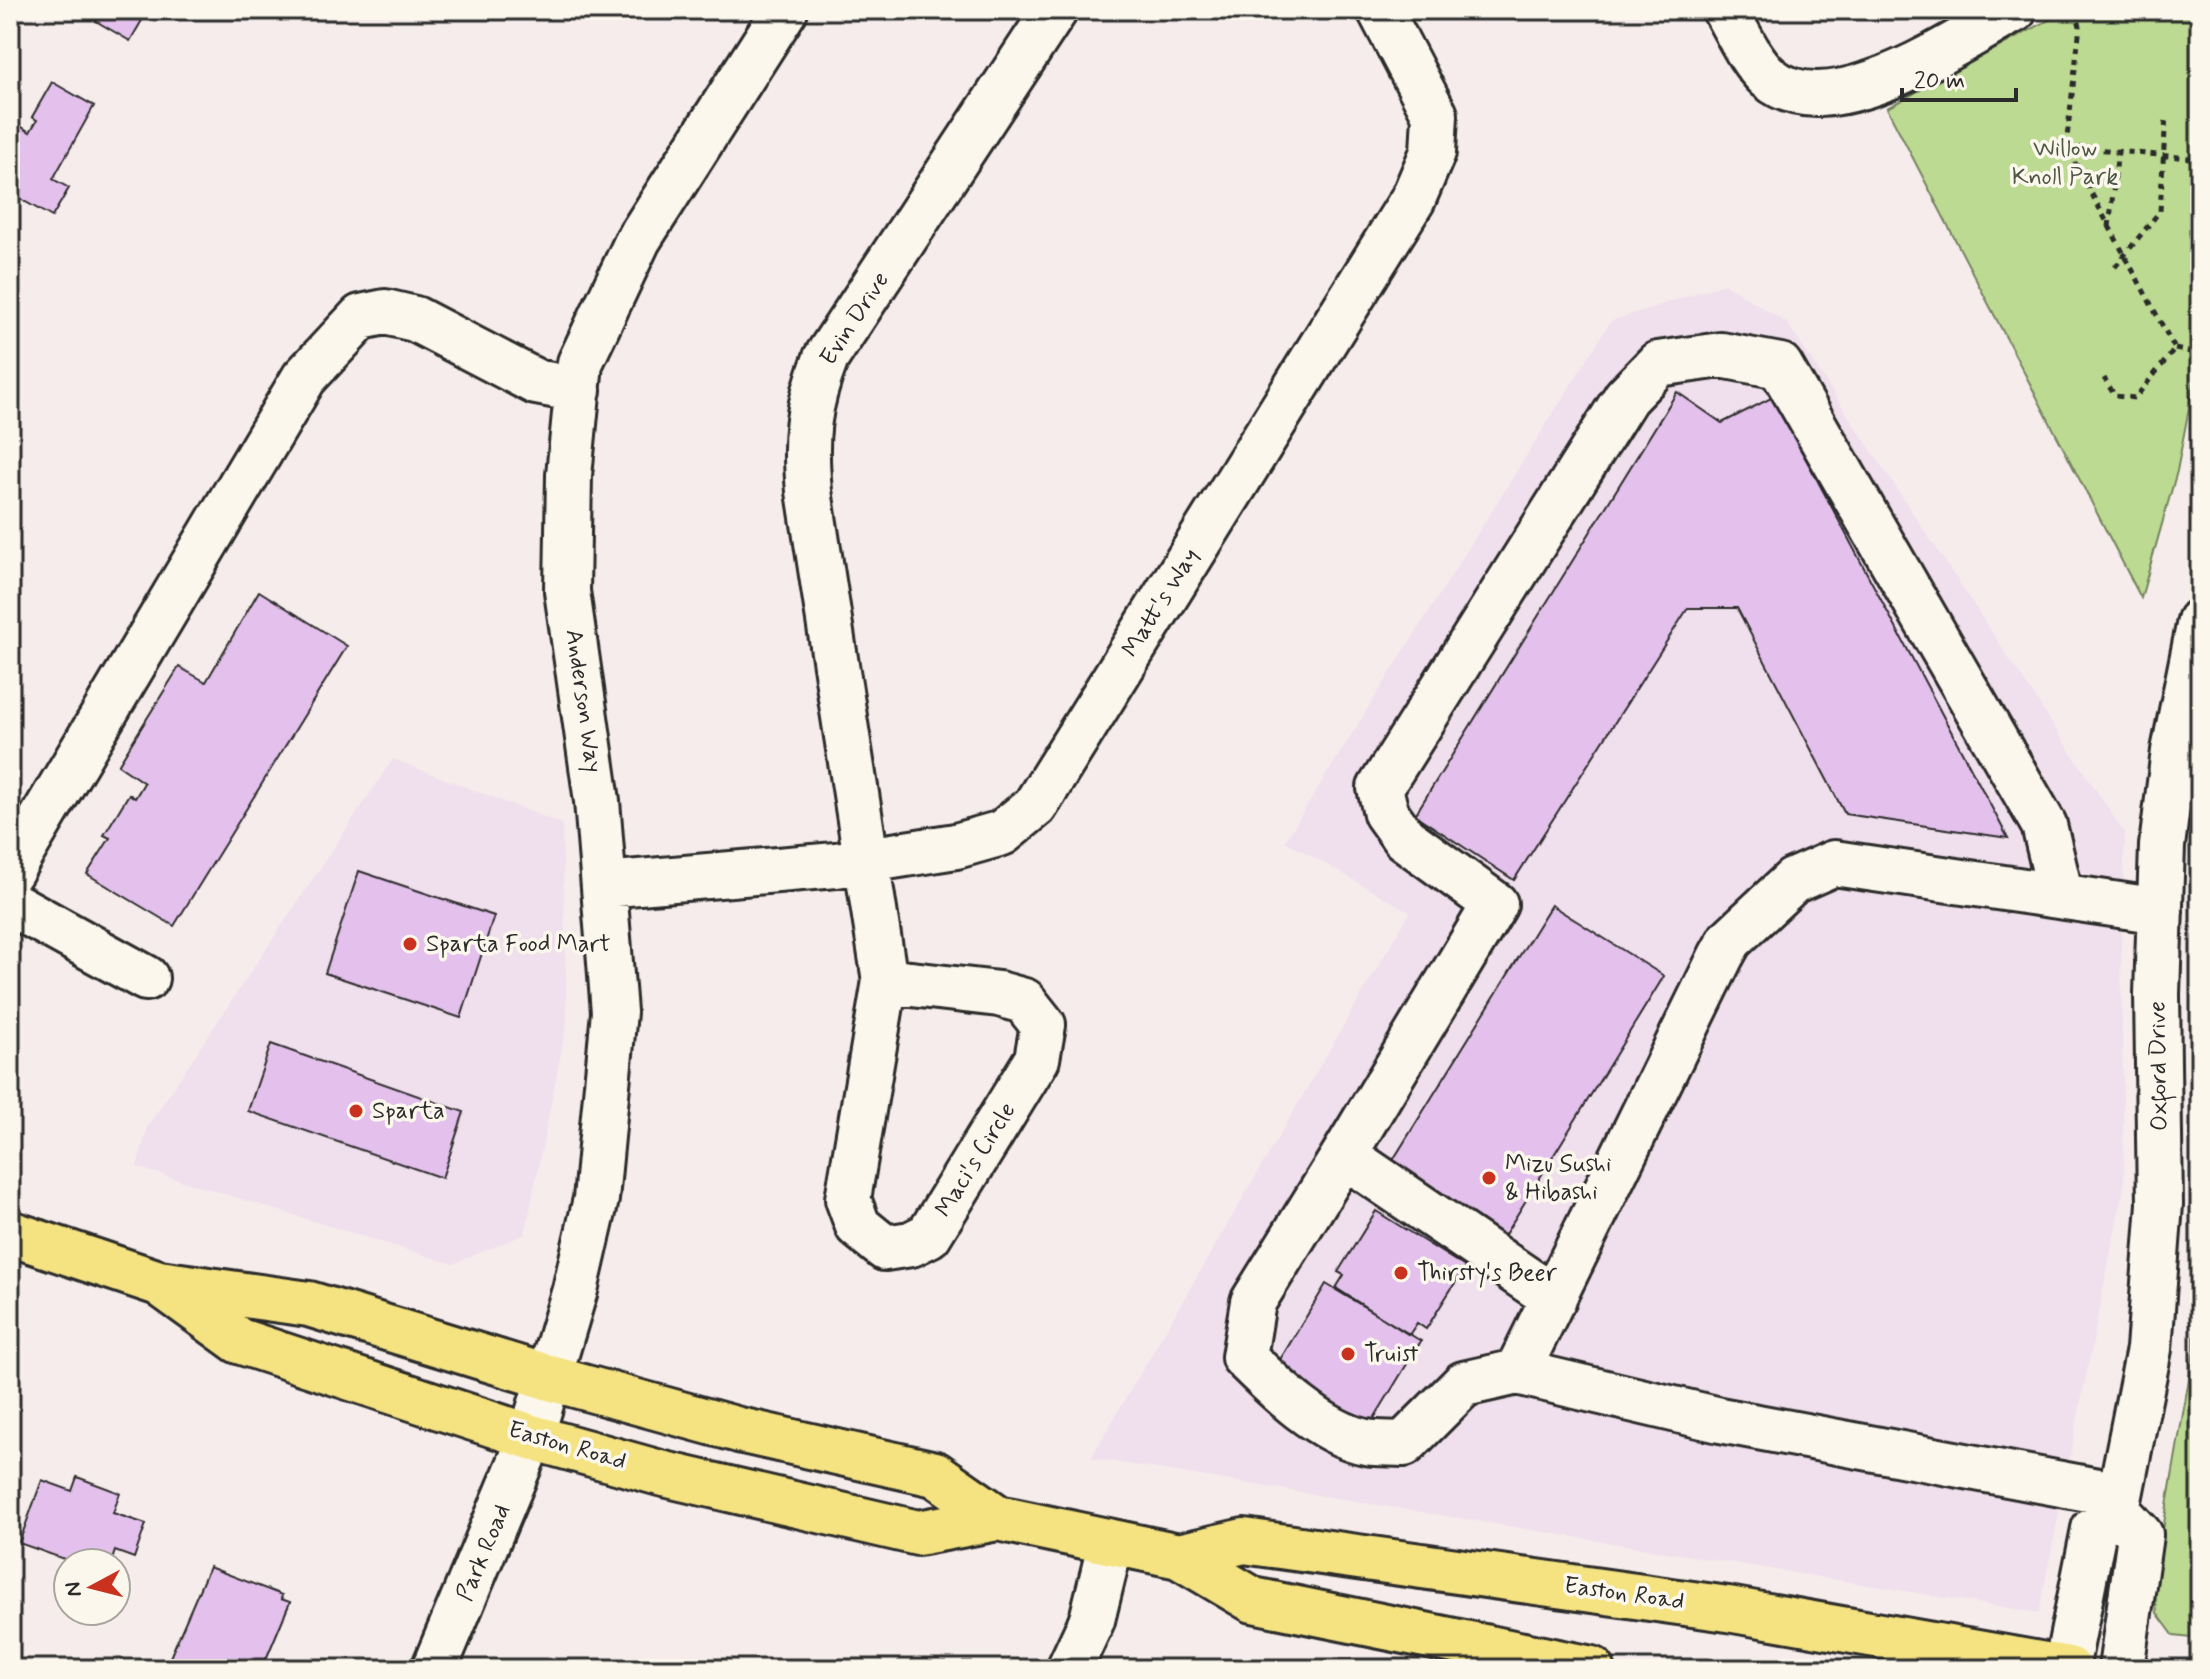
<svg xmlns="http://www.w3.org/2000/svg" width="2210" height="1679" font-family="Mynerve,sans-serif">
<rect width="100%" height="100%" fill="#f6ecec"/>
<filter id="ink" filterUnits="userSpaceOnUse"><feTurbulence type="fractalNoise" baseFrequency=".0125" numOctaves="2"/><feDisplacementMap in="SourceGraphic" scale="16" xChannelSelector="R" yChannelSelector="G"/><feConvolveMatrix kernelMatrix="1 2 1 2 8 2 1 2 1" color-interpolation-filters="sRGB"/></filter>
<g filter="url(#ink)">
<path fill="#f0dfec" d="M1725 284 1787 323 2125 834 2121 946 2124 1185 2039 1613 1091 1458 1410 912 1285 841 1611 321Z
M393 759 562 824 567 1022 525 1234 453 1264 137 1167 148 1126Z"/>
<path fill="#bcda92" stroke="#74825e" stroke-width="2" d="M2067 10H2200V350L2177 471 2141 598 1887 108Z
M2196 924H2200V1639L2174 1636 2157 1613 2154 1581 2194 1350Z"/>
<path fill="#e3c1ec" stroke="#2b2b2b" stroke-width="2" d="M94 10H148L130 41 89 17Z
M52 82 94 106 53 179 69 188 52 217 10 193V144L20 126 30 132 37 120 32 117Z
M1677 392 1722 423 1773 397 2008 838 1845 814 1737 608H1688L1514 880 1415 815Z
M259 591 347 646 174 926 87 874 110 838 104 835 129 794 135 798 144 783 118 765 179 667 206 682Z
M359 871 494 916 461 1018 325 973Z
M1551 905 1664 976 1504 1236 1390 1165Z
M271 1044 464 1112 442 1178 248 1111Z
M1376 1211 1465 1267 1426 1329 1417 1323 1409 1335 1336 1288 1344 1275 1338 1272Z
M1326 1284 1421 1341 1370 1425 1275 1368Z
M77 1477 120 1493 113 1513 146 1524 134 1558 115 1551 111 1563H75L19 1543 42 1480 72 1491Z
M209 1567 282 1595 281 1599 290 1602 262 1669H165Z"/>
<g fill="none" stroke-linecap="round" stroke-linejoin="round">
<defs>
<path id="minor" d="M1725 10C1737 31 1750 61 1769 78 1830 130 1957 41 2014 10
M10 872 304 378 361 317 385 312 415 319 536 382 578 390
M604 885 836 865 956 846 1002 833 1035 806 1413 199 1433 152 1435 115 1380 10
M10 903 146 978
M885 981 999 994 1024 1001 1043 1025 1037 1059 929 1235 911 1244 885 1248 858 1226 848 1199 885 981 809 491C804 439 807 407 826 358L1055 10
M1344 1155 1495 904 1404 838 1386 813 1380 788 1626 397 1658 364 1721 355 1780 366 2044 825 2061 896
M1517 1372 1464 1384 1404 1444C1392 1443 1378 1444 1366 1442 1321 1433 1275 1388 1244 1357L1253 1302 1344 1155 1554 1298
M2120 1495 1720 1420 1517 1372 1721 956 1730 940 1793 881 1834 863 2160 911
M2117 1510 2140 1535 2121 1669
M434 1669 531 1437 575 1290 596 1199 614 1012 597 801 567 591 569 475 580 363 638 240 785 10
M1069 1669 1092 1620 1111 1542
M2066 1669 2094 1529 2117 1510 2149 1349 2160 1204 2157 994 2162 846 2174 751 2200 621"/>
<path id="highway" d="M10 1233 159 1283 309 1304 550 1378 739 1430 935 1474 998 1518
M159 1283 239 1341 531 1437 660 1473 918 1533 998 1518 1179 1556 1253 1600 1592 1669
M1179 1556 1244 1541 1728 1609 2068 1669"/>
</defs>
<use href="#minor" stroke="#2b2b2b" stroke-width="50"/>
<use href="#highway" stroke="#2b2b2b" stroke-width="50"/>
<path stroke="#2b2b2b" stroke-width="5" stroke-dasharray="6 6" stroke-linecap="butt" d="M2075 10 2080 26 2066 146 2175 349 2135 398 2115 396 2104 378
M2031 143 2200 159
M2109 227 2118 151
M2115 267 2160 211 2166 115
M2175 349 2195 353"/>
<use href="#minor" stroke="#fbf7ec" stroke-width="44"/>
<use href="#highway" stroke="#f5e381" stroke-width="44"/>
</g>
</g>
<g fill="#c8321e" stroke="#fbf7ec" stroke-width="3">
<circle cx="410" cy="944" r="8"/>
<circle cx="356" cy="1111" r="8"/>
<circle cx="1489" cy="1178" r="8"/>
<circle cx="1401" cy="1273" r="8"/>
<circle cx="1348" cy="1354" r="8"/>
</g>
<g text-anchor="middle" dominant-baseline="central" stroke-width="7" stroke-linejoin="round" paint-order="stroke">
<g font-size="24" fill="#4f5745" stroke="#fbf7ec">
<text x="2065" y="149">Willow<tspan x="2065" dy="28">Knoll Park</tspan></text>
</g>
<g font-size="24" fill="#2b2b2b" stroke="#fbf7ec">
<text transform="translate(855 319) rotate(-57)">Evin Drive</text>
<text transform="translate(1161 603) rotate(-58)">Matt's Way</text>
<text transform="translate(583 701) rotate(82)">Anderson Way</text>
<text transform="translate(2159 1066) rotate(-91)">Oxford Drive</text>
<text transform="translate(976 1160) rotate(-58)">Maci's Circle</text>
<text transform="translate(567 1446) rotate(16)">Easton Road</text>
<text transform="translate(484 1553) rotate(-67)">Park Road</text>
<text transform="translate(1624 1594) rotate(8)">Easton Road</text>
</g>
<g font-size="24" fill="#2b2b2b" stroke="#fbf7ec" text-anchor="start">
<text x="426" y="944">Sparta Food Mart</text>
<text x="372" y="1111">Sparta</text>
<text x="1505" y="1164">Mizu Sushi<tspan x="1505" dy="28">&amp; Hibashi</tspan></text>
<text x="1417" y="1273">Thirsty's Beer</text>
<text x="1364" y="1354">Truist</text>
</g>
</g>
<rect width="2210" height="1679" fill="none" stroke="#fbf7ec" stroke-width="40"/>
<rect x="20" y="20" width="2170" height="1639" fill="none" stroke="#2b2b2b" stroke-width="3" filter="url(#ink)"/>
<g transform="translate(92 1587) rotate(263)"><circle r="38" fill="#fbf7ec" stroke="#a8a59f" stroke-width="2"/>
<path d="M0-6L14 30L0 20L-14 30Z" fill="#c8321e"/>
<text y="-12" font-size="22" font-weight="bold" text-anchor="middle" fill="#2b2b2b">N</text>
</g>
<path d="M1902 88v12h114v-12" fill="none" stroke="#2b2b2b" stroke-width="4"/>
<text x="1914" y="88" font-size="24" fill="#2b2b2b" stroke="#fbf7ec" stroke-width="6" paint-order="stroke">20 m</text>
</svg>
